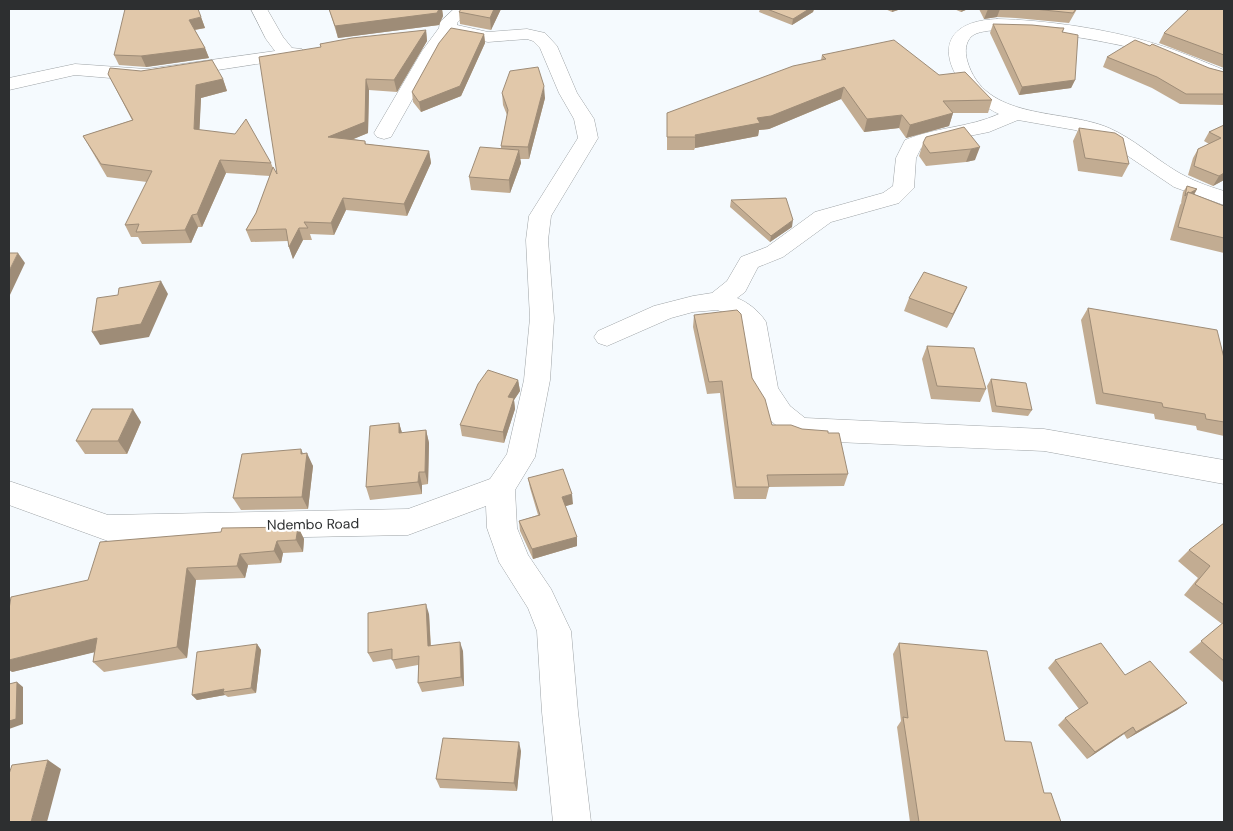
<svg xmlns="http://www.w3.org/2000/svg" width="1233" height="831" font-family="'DM Sans',sans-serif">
<rect width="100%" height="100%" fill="#f5fafe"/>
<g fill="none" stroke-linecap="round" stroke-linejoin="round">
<defs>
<path id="minor" d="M251 9H267L283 37 292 48 302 49 305 53 302 57 146 81 75 75 9 90V78L75 64 146 69 275 51 266 39Z
M454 9H471L457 23V25L488 32 527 29 545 33 557 46 577 93 594 119 598 138 551 216 548 240 554 318 550 380 535 457 515 490 517 528 528 555 551 589 571 631 578 712 591 822H553L542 712 537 631 528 608 499 562 487 528 486 506 408 535 108 541 9 505V481L108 515 408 509 490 479 507 454 524 380 530 318 526 240 529 216 578 138 574 119 559 93 540 48 533 41 527 39 488 42 452 35 439 52 391 137 384 139 377 137 374 133 422 51 439 28 440 22Z
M997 19C1046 20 1109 29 1156 44 1180 51 1202 61 1224 70V83C1197 76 1173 61 1147 52 1120 43 992 19 972 36 965 42 965 52 967 60 984 122 1063 108 1109 128 1134 139 1153 157 1176 171 1191 180 1207 186 1224 191V205L1174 187 1113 146 1096 137 1075 130 1018 120 989 132 934 143 921 148 916 158 914 188 899 203 831 222 783 257 758 267 745 292 737 298C749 303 759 311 766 322L778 388 790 406 805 418 1044 429 1224 460V484L1044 451 836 442 799 439 789 436 770 420 752 390 741 325 729 314 717 310 693 312 671 318 607 346 598 343 594 337 598 331 654 306 693 296 712 293 727 281 741 257 767 247 815 212 883 193 893 186 896 158 905 140C935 127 968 128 999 114 950 91 917 22 997 19Z"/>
</defs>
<use href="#minor" stroke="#9ea3a6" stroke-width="1"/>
<use href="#minor" fill="#fff" fill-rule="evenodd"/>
</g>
<path fill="#c2ac92" d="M329 9H442L443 16 439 25 338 38Z
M461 9H501L491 30 460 24 459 12Z
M760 9H814L813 12 792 25 759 12Z
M885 9H901L892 12Z
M954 9H968L961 12Z
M979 9H1077L1069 23 1016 18 997 17 984 19Z
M1224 9V68L1159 43 1164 33Z
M201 17 205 28 195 30 205 48 209 58 146 67 119 65 114 55Z
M993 24 1064 28 1063 32 1075 80 1071 88 1019 95 990 33Z
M426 30 427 41 397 92 369 90 368 133 353 139 365 141 366 144 429 151 431 163 407 216 346 210 334 235 310 234 312 240H303L293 259 289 247 288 241 251 242 246 230 256 213 270 176 226 173 202 227H198L191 243 142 244 138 237H131L125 225 147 182 107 177 90 148 83 136 132 120 108 74 223 79 227 91 201 98 199 130 271 163 273 168 277 174 321 47 320 44Z
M484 34 485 43 461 96 421 112 413 102 412 92Z
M822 55 939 75 992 100 988 113H953L949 126 906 138 899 128 864 132 841 99 769 129 759 130 758 136 695 148 694 150H667V113L821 60Z
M1107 57 1209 68 1224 72V105L1180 104 1152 88 1103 67Z
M502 93 545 98 529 159H520L521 163 510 193 471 190 469 177 501 149V146L507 115 503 105Z
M1224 125V180L1213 186 1188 175 1193 158 1198 149 1209 144 1204 141 1209 132Z
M964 127 975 160 966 162 926 166 919 156 923 143Z
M1079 128 1129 164 1122 177 1078 171 1073 141Z
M1187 186 1197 189 1194 195 1224 206V253L1170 240 1180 205 1182 202 1181 203 1183 192Z
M731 200 792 227 770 242 730 207Z
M909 298 961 300 947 328 904 311Z
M1088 308 1224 358V436L1197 430 1196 426 1155 419 1154 414 1096 404 1081 320Z
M694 315 752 378 772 425 802 429 828 433 848 474 844 486 769 487 766 499H734L720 393 707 394 693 327Z
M927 346 986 389 980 402 931 399 922 359Z
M991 379 1032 410 1028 416 992 412 987 386Z
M518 380 520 391 514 400 515 409 504 443 462 436 460 425Z
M141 422 127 454H85L76 441Z
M399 423 402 433 426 430 429 443 428 484 422 485V494L370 500 366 487Z
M303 453 313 466 308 509 241 510 233 498Z
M528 478 573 504 565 506 577 537V546L533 559 520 531 519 521 538 515 530 488Z
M1224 523V683L1189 652 1222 624 1184 595 1198 578 1178 561 1189 550Z
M298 527 304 539 303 552 283 553 281 563 248 565 245 578 196 580 187 658 104 672 93 662 94 652 12 672 88 580Z
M429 614 431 646 463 651 464 686 422 692 418 683V665L396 669 392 659 373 662 368 653Z
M899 643 1005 741 1044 793 1061 822H910L897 727 901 721 893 654Z
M257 644 261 650 256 693 228 697 225 695 197 700 192 695Z
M1055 660 1125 675 1187 703 1177 710 1127 739 1124 734 1087 759 1058 725 1065 718 1079 709 1048 668Z
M521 751 517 791 440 788 436 779Z"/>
<path fill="#9e8c77" d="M439 9H442L443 16 439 25 338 38 335 26Z
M494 9H501L491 30 490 18Z
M809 9H814L813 12 792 25 793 19Z
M892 9H901L892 12Z
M962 9H968L961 12Z
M988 9H1000L997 17 984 19Z
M201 17 205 28 193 30 189 20Z
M426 30 427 41 397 92 394 80Z
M484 34 485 43 461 96 421 112 419 102Z
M205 48 209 58 146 67 141 56Z
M223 79 227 91 201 98 199 141 194 129 196 85Z
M366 79 369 90 368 133 332 148 328 137Z
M1075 80 1071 88 1019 95 1022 87Z
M544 86 545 98 529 159 528 147Z
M844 87 841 99 769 129 759 130 758 136 695 148V135L757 118Z
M953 113 949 126 906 138 910 125Z
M902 115 899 128 864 132 867 119Z
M980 147 975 160 966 162 971 149Z
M519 150 521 163 510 193 509 180Z
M429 151 431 163 407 216 404 204Z
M220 160 226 173 202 227 197 214Z
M1224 173V180L1213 186 1219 176Z
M1197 189 1193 196 1187 195Z
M343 198 346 210 334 235 331 223Z
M192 215 198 227 191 243 185 230Z
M793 220 792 227 770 242 771 236Z
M299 228 303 240 293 259 289 247Z
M18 253 25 263 9 297V271Z
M161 281 168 294 149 337 100 345 92 332Z
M967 287 961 300 947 328 953 314Z
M518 380 520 391 514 400 515 409 504 443 503 432 508 397Z
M133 409 141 422 127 454 118 441Z
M399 423 403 436 399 433Z
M426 430 429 443 428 484 425 472Z
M301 449 306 461 307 453 313 466 308 509 302 497Z
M419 472 422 485V494L418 482Z
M572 494 573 504 563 507 562 497Z
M298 527 304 539 303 552 296 540Z
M577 537V546L533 559 532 549Z
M277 541 283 553 281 563 274 551Z
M240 554 248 565 245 578 237 566Z
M187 568 196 580 187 658 177 647Z
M426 604 429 614 431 655 428 646Z
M97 638 108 649 12 672 9 670V660Z
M460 642 463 651 464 686 461 677Z
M257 644 261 650 256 693 251 688Z
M17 682 23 687V724L9 729V721Z
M224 689 223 692 225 695 197 700 192 695Z
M1187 703 1177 710 1127 739 1136 732Z
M1133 727 1124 734 1087 759 1095 752Z
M519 742 521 751 517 791 514 783Z
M48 760 61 769 47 822H31Z"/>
<path fill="#e1c8aa" stroke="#9e8c77" d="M125 9H198L201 17 189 20 205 48 141 56 114 55Z
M329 9H439L437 13 335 26Z
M461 9H494L490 18 459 12Z
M767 9H809L793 19Z
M1034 9H1076L1073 13Z
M1189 9H1224V55L1164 33Z
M993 24 1032 25 1060 28H1064L1062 32 1078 35 1075 80 1022 87Z
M451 28 484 34 460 86 419 102 412 92 439 43Z
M426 30 394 80 366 79 365 122 328 137 365 141V144L429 151 404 204 343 198 331 223 304 222 308 228H299L289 247 286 229 246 230 256 213 273 167 277 174 259 57 321 47 320 44 352 38Z
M894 40 939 75 965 72 992 100 943 101 953 113 910 125 902 115 867 119 844 87 771 116 757 118 760 123 695 135 696 137H667V113L793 66 826 59 822 55Z
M1135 40 1150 46 1152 44 1209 68 1224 72V94H1186L1157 77 1107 57Z
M212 60 223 79 196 85 194 129 235 134 246 119 271 163 220 160 197 214 192 215 185 230 136 232 139 224 125 225 152 171 101 164 83 136 133 120 108 74 110 68 141 71Z
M538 67 544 86 528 147 501 146 508 110 502 93 510 71Z
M1224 125V173L1219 176 1194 166 1198 149 1221 138 1209 132Z
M964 127 980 147 971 149 930 153 923 143 926 137Z
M1079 128 1115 133 1123 138 1129 164 1085 158Z
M480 147 519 150 509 180 469 177Z
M1187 186 1197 189 1190 193 1188 192 1185 196Z
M1188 192 1224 206V238L1178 227Z
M786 198 793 220 771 236 731 200Z
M9 253H18L9 271Z
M924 272 967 287 953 314 909 298Z
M161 281 141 324 92 332 97 298 118 295 119 288Z
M1088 308 1217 330 1224 358V422L1206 419 1205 414 1163 407 1162 403 1103 393Z
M737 310 741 314 752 378 765 399 772 425H791L802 429 828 431V433H839L848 474 767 475 769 487H736L722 381 709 382 694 315Z
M927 346 974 348 986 389 937 386Z
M488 370 518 380 508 397 514 398 503 432 460 425 478 384Z
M991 379 1026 383 1032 410 996 406Z
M92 409H133L118 441H76Z
M399 423V433L426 430 425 472H419L418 482 366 487 370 426Z
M301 449V454L307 453 302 497 233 498 242 454Z
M563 469 572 494 562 497 577 537 532 549 519 521 540 515 528 478Z
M1224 523V605L1195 584 1210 566 1189 550Z
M298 527 296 540 277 541 274 551 240 554 237 566 187 568 177 647 93 662 97 638 9 660V609L11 597 88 580 100 542 221 532 222 528Z
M426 604 428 646 460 642 461 677 418 683 419 656 392 660V649L368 653V613Z
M1224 622V661L1201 641Z
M899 643 987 651 1005 741 1031 742 1044 793H1051L1061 822H919L903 717 908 718Z
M1101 643 1125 675 1150 661 1187 703 1136 732 1133 727 1095 752 1065 718 1088 703 1055 660Z
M257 644 251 688 223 692 224 689 192 695 197 652Z
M17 682 16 719 9 721V684Z
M443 738 519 742 514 783 436 779Z
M48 760 31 822H9V774L12 765Z"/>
<g text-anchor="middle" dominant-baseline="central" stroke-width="4.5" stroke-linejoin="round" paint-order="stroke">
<g font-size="14" fill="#2d2f30" stroke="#fff">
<text transform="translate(313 524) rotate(-1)">Ndembo Road</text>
</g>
</g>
<rect width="1233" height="831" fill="none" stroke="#2d2f30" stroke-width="20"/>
</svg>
